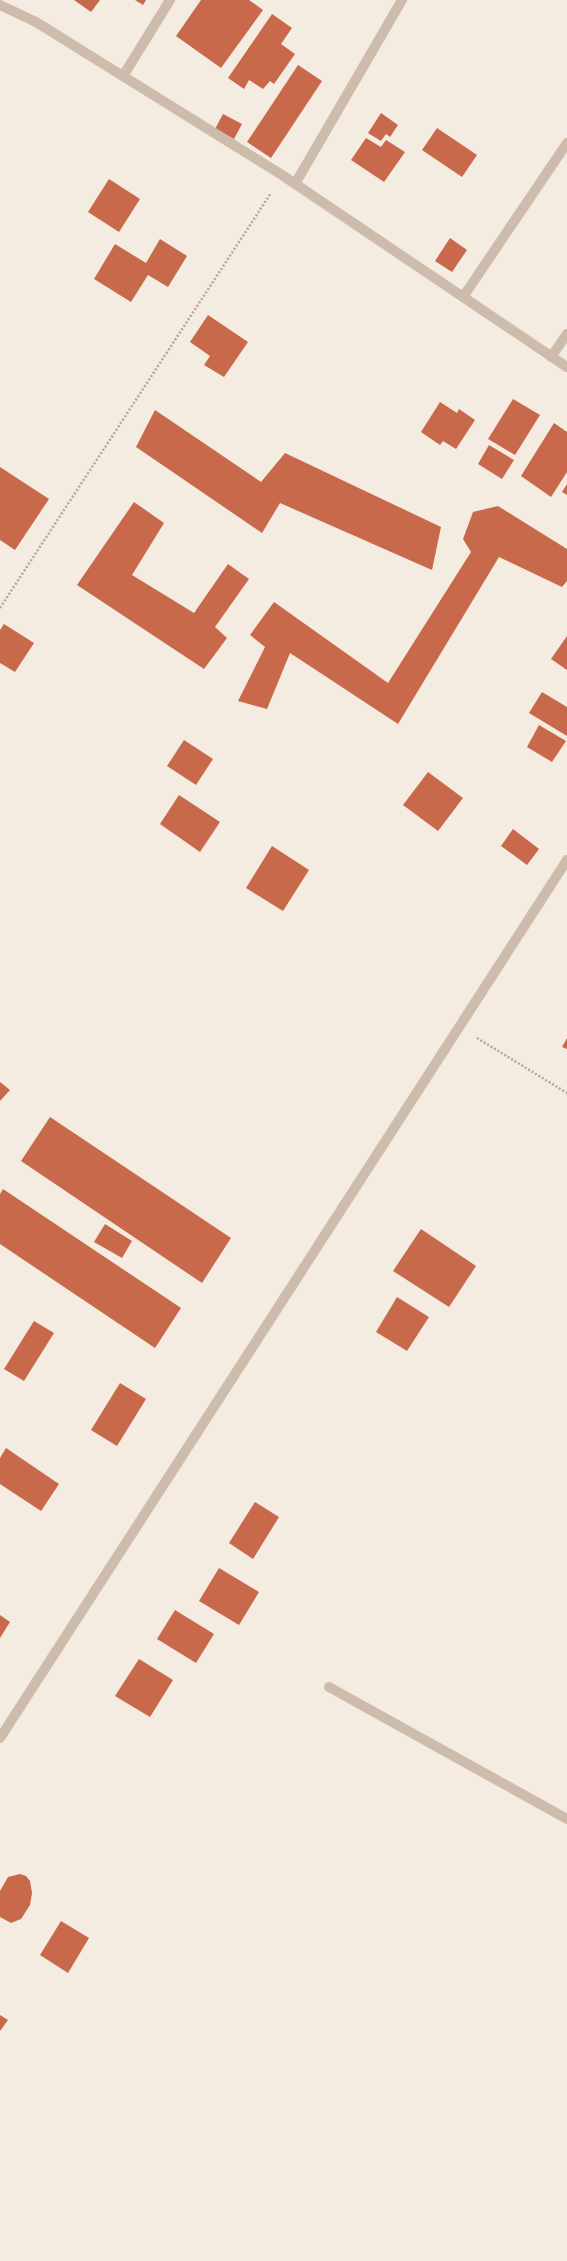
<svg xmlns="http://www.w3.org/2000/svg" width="567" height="2261" font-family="'Public Sans',sans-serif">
<rect width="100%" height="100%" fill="#f4ebe1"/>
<path fill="#c8694b" d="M74 0H100L91 12Z
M135 0H146L143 5Z
M201 0H249L263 10 221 68 176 36Z
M272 14 292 28 281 44 295 54 274 84 270 81 263 89 249 80 244 89 228 78Z
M298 65 322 81 271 158 247 142Z
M381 113 398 125 390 137 386 134 381 141 368 133Z
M223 114 242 124 234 139 215 129Z
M437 128 477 155 462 177 422 150Z
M366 138 381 147 386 140 405 152 384 182 351 160Z
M109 179 140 199 119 232 88 212Z
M450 238 467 250 452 272 435 261Z
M160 239 187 256 168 287 148 275 131 302 94 279 115 244 146 263Z
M208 315 248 342 224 377 204 365 210 356 190 342Z
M513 399 540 415 515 455 488 439Z
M440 402 457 413 459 409 475 420 456 449 443 441 440 445 421 432Z
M155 410 261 482 285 453 441 527 432 570 280 503 262 533 136 447Z
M554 423 567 432V472L551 497 521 476Z
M489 445 514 460 502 479 478 464Z
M0 467 49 499 15 550 0 540Z
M567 484V495L562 492Z
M134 502 164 523 132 575 194 613 228 564 249 579 215 627 227 638 204 669 77 585Z
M498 506 567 549V581L562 587 499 557 398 724 290 653 267 709 238 701 265 647 250 635 274 602 388 683 471 552 463 539 473 512Z
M4 624 34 643 15 672 0 663V630Z
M567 636V670L551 659Z
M542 692 567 707V736L529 713Z
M539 725 566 741 552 762 527 747Z
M184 740 213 759 196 785 167 766Z
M428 772 463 798 438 831 403 805Z
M179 795 220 822 200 852 160 824Z
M513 829 539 849 527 865 501 846Z
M272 846 309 870 283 911 246 888Z
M567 1038V1049L562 1047Z
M0 1082 10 1090 0 1101Z
M50 1117 231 1238 202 1283 21 1161Z
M3 1189 181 1308 155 1348 0 1244V1194Z
M105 1224 132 1241 122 1258 94 1242Z
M421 1229 476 1266 449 1307 393 1271Z
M397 1297 429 1317 407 1351 376 1332Z
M34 1321 54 1333 24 1381 4 1369Z
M120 1383 146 1399 117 1446 91 1430Z
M6 1448 59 1484 41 1511 0 1484V1458Z
M255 1502 279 1517 253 1559 229 1543Z
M219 1568 259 1592 239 1625 199 1601Z
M175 1610 214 1634 196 1663 157 1639Z
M0 1615 10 1622 0 1638Z
M139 1659 173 1680 150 1717 115 1696Z
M20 1874 26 1876 30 1881 32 1893 30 1905 21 1919 11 1923 0 1917V1891L8 1877Z
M61 1921 89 1938 68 1973 40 1955Z
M0 2015 8 2020 0 2031Z"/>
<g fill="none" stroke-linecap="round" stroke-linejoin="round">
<path stroke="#b9a596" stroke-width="2.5" stroke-dasharray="2 2" stroke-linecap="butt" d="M0 608 271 193
M477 1038 567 1093"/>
<path stroke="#cdbbac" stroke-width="10" d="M123 76 170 0
M551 357 567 334
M329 1687 567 1819"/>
<path stroke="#cdbbac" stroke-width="10" d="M0 5 36 22 282 175 567 367
M295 184 402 0
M463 297 567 143
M0 1738 567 860"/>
</g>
</svg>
